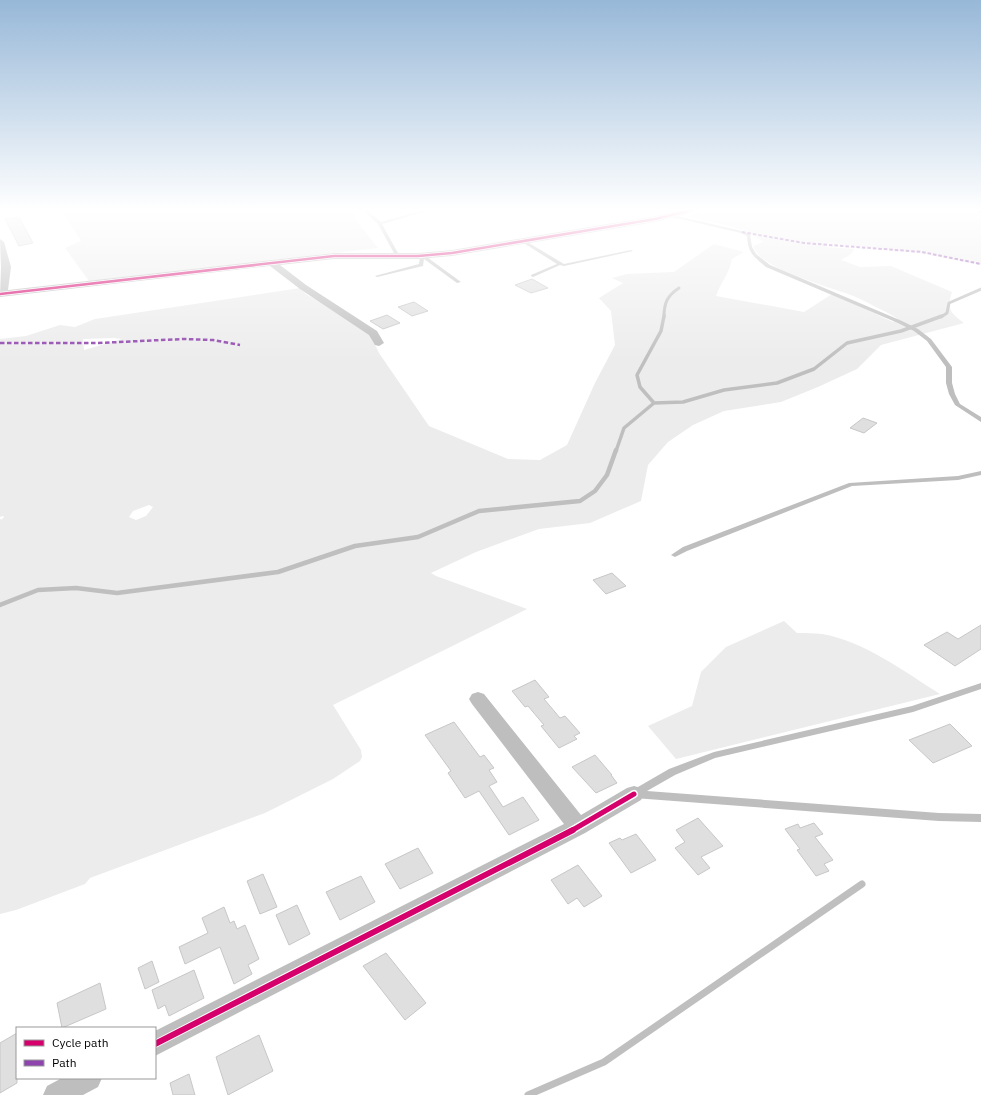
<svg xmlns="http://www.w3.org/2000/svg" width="981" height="1095" font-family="'IBM Plex Sans',sans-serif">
<rect width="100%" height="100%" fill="#fff"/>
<path fill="#ececec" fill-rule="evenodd" d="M61 209H353L356 220 378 248 89 281 65 248 81 241Z
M709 209H981V265L919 253 828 243 826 247 854 249 851 254 841 260 860 267 891 266 952 292C946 310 951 313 964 323L881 345 857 369 818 387 781 402 724 411 693 425 668 442 648 465 641 501 590 523 539 529 476 552 431 573 436 576 527 609 333 705 361 750 362 757 360 761 333 779 265 813 90 878 85 884 16 910 0 914V518L1 520 4 517 3 516 0 517V339L26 336 60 325 75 327 95 319 300 288 307 295 319 301 369 333 379 353 429 426 508 459 540 460 567 445 595 383 615 345 611 311 599 298 623 283 612 278 627 274 674 272 714 244 744 252 732 259C730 273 720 283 716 296L804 312 832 294 893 322 898 319C887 312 870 304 858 298 836 288 759 270 753 246L763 242C745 226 716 224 693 218L690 216 697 212ZM114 338 122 339 84 350 83 339ZM149 505 153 507 146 516 136 520 129 517 133 511Z
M784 621 797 633C805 633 814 633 822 634 864 641 905 672 940 694L676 759 648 726 692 706 701 672 726 647Z"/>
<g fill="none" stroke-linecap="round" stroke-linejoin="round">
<path stroke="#bfbfbf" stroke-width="3" d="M664 317C664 303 667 296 679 288
M941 317 947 313 949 303 981 289"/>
<path stroke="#bfbfbf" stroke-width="3.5" d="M654 403 683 402 724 390 777 383 814 369 847 343 901 331 942 316
M616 451 624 428 654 403 640 387 637 375 661 331 664 316"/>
<path stroke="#bfbfbf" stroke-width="4.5" d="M0 605 38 590 76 588 117 593 278 572 355 546 418 537 479 511 580 501 595 491 607 475 616 450"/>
<path stroke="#bfbfbf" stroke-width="7" d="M528 1095 604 1062 862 884"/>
</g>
<path fill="#dfdfdf" stroke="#c7c7c7" d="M19 217 27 232 33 243 19 246 5 219Z
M532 279 548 288 531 293 515 285Z
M414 302 428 311 412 316 398 307Z
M387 315 400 323 383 329 370 321Z
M863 418 877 423 864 433 850 428Z
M612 573 626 586 606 594 593 580Z
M981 625V649L955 666 924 645 947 632 958 639Z
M535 680 549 697 544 699 560 718 565 716 580 733 574 736 577 739 559 748 541 726 544 725 528 706 525 707 512 691Z
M454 722 480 757 484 755 494 768 489 770 497 782 489 786 503 807 523 797 539 820 509 835 479 791 465 798 448 773 451 771 425 735Z
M950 724 972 746 933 763 909 740Z
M595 755 612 775H611L617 783 596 793 572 767Z
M698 818 723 846 701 857 710 868 698 875 675 848 685 842 676 830Z
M814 823 823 834 815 837 833 860 824 864 829 871 816 876 797 850 800 849 785 829 798 824 800 828Z
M636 834 656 860 631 873 609 843 620 838 622 840Z
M418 848 433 873 400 889 385 864Z
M578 865 602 896 584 907 577 898 568 904 551 880Z
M263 874 277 907 260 914 247 881Z
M361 876 375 902 340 920 326 892Z
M297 905 310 934 289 945 276 915Z
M224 907 230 923 234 921 237 929 245 925 259 959 248 965 252 974 234 984 220 947 185 964 179 947 208 933 202 918Z
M386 953 426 1003 405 1020 363 966Z
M152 961 159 982 145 989 138 968Z
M194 970 204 998 169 1016 165 1005 158 1009 152 990Z
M100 983 106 1009 62 1028 57 1003Z
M17 1033V1083L0 1093V1043Z
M259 1035 273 1071 228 1095 216 1057Z
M189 1074 195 1095H173L170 1083Z"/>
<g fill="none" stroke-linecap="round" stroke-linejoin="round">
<path fill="#bebebe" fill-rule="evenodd" d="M361 209H366L381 222 427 209H434L382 224 399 255 397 256 395 255 378 224Z
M667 215 681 217 742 231 750 234 752 247 756 254 770 265 902 321 918 329 931 339 952 367V383L955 394 960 404 981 417V422L955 405 949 394 946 383V367L927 341 914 331 898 323 766 267C753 256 748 253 747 236L741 233 681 219 666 217V215Z
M522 240H524L564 264 631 250 633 251 564 266 560 265 533 277 531 276V275L557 264 522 242Z
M420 255H424L461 282 457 283 424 259 423 266 377 277 375 276 419 264Z
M981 471V475L958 480 852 486 687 551 675 557 671 555 683 547 849 483 958 476Z
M981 683V689L913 712 715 758 675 775 647 791 939 813 981 814V822L939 821 634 798 631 797 629 794 631 791 669 769 714 752 912 706Z"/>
<path fill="#bebebe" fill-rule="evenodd" d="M685 209H700L699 211 655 222 452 256 418 259H334L280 265 306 285 377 331 384 343 379 346 375 345 369 335 300 289 270 266 0 297 1 267 0 239 4 242 11 267 8 290 334 253H418L452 250 655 216Z
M478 692 484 694 581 815 627 788 634 786 641 788 644 794 641 800 585 833 155 1056V1031L564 824 472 704 469 699 472 694Z
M62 1078H102L98 1087 83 1095H43L47 1086Z"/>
<path stroke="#8e44ad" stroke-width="2" stroke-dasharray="3.5 2" stroke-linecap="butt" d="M972 209 981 212
M742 232 804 243 922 252 981 264"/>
<path stroke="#8e44ad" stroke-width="2.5" stroke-dasharray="4.5 2.5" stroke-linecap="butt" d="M0 343H98L183 339 213 340 240 345"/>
<defs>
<path id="cycleway-far2" d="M0 294 334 256H418L452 253 655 219 696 209"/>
<path id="cycleway-far1" d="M571 831 634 794"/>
<path id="cycleway" d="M155 1044 573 830"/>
</defs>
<use href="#cycleway-far2" stroke="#fff" stroke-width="4"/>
<use href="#cycleway-far1" stroke="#fff" stroke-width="8"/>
<use href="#cycleway" stroke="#fff" stroke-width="8"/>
<use href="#cycleway-far2" stroke="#d6006c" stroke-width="2.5"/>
<use href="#cycleway-far1" stroke="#d6006c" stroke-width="5"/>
<use href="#cycleway" stroke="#d6006c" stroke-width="6"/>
</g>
<linearGradient id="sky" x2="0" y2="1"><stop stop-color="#97b8d8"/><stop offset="0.58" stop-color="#fff"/><stop offset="1" stop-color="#fff" stop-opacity="0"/></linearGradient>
<rect width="981" height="362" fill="url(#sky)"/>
<rect x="16" y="1027" width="140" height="52" fill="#ffffff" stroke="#999999"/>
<rect x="24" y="1040" width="20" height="6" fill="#d6006c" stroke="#999999"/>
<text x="52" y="1047" font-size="12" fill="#000000">Cycle path</text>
<rect x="24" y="1060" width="20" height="6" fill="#8e44ad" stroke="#999999"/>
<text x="52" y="1067" font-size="12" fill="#000000">Path</text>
</svg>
